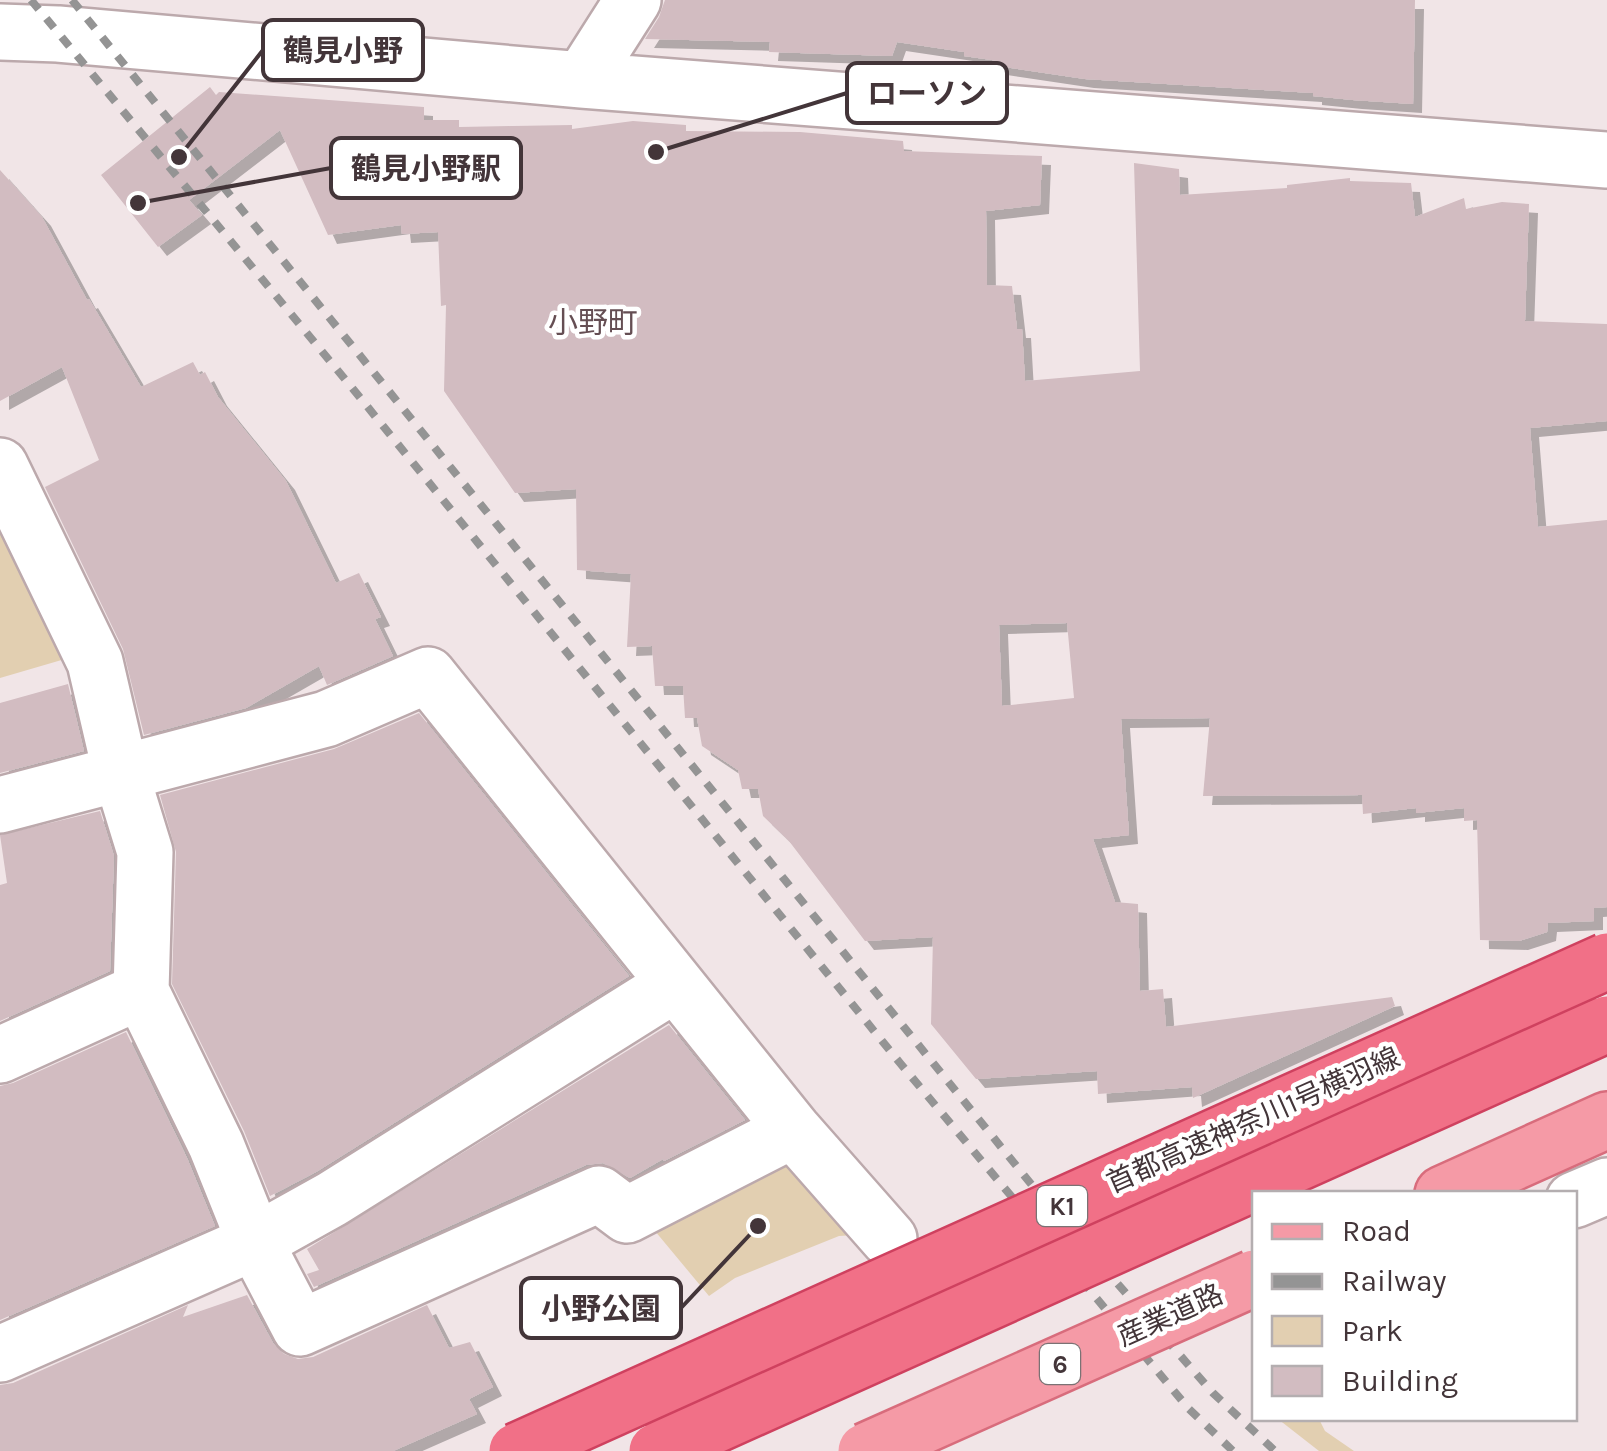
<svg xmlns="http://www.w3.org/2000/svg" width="1607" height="1451" font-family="Karla,'Noto Sans JP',sans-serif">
<defs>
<filter id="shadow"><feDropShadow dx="9" dy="9" stdDeviation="0" flood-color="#0004"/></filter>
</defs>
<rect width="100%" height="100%" fill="#f1e5e7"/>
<path fill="#e2cfb1" d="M0 533 65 659 0 678Z
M791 1143 872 1234 839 1236 735 1278 709 1296 645 1219Z
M1278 1419H1319L1325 1431 1354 1451H1319Z"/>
<path fill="#d2bcc1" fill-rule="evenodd" filter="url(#shadow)" d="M665 0H1415L1413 104 1353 100 1313 96V93L1085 79 998 66 999 61 964 56V52L897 42 892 56 769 52 770 42 645 39 659 17Z
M210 87 216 95 219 92 424 107V120H459V127L572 125V129L633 121 686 125V131L800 132 903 141 904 151 1042 156 1040 205 986 211 987 285 1012 286 1017 329H1022L1025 381 1140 371 1134 163 1179 169 1180 195 1287 188V185L1350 178V181L1411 183 1415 217 1464 198 1466 209 1502 202 1529 204 1525 321 1607 324V421L1530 428 1538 527 1607 520V907L1594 908V921L1548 923 1547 932 1519 941 1480 940 1477 820 1464 821V808L1416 813V808L1363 814 1362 795 1203 796 1210 718 1121 719 1129 835 1093 839 1115 902 1138 904 1140 991 1163 989 1166 1027 1392 997 1395 1006 1193 1098 1192 1087 1098 1094 1097 1071 976 1079 931 1024 933 937 865 941 789 841 763 816 758 789H742L738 770 702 746 697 718H685L683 686H655L652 646 627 647 631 574 577 570 576 489 515 493 444 391 446 305 441 306 438 232 402 234 401 225 328 235 280 130 189 200 202 215 158 247 101 175ZM1067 623 1074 698 1002 706 999 625Z
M0 170 42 217 87 300 89 299 141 387 193 362 200 375 205 372 218 397 286 481 336 583 359 573 381 617 375 619 393 656 327 685 319 666 246 708 144 735 123 649 45 487 99 460 62 367 0 401Z
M68 684 84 751 0 773V703Z
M419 713 629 976 316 1172 270 1196 244 1131 172 984 176 852 160 795 334 749Z
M100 811 114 856 110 971 0 1021V885L7 883 0 835Z
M669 1025 745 1120 664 1161 663 1159 630 1178 603 1163 586 1165 314 1287 307 1274 319 1270 307 1249Z
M126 1032 187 1158 215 1226 0 1320V1086L13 1083Z
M247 1295 273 1343 284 1354 298 1359 313 1357 427 1305 449 1348 470 1342 493 1387 469 1399 477 1414 393 1451H0V1385L13 1383 188 1305 183 1317Z"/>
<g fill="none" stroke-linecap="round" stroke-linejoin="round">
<defs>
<path id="minor" d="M0 32 58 34 582 80 1607 160
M582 80 633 0
M0 466 95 662 121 774 145 852 141 991 216 1145 255 1242 300 1328 599 1194 627 1215 793 1130
M0 805 326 719 428 675 793 1130 889 1239
M0 1055 141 991
M1574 1200 1607 1186
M0 1354 255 1242 332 1199 675 984"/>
<path id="major" d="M1443 1194 1607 1120"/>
</defs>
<use href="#minor" stroke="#bca9ac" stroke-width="60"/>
<use href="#major" stroke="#d86c7c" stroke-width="60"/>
<use href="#minor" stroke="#fff" stroke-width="55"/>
<use href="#major" stroke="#f59aa6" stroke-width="55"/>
<path stroke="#949494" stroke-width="8" stroke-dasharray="12 12" stroke-linecap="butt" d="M31 0 349 384 900 1063 1189 1409 1233 1451
M72 0 1040 1195 1213 1393 1275 1451"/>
<defs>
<path id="major-bridge" d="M866 1451 1254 1278"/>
<path id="highway-bridge" d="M517 1451 1607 961
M657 1451 1607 1024"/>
</defs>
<use href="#major-bridge" stroke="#d86c7c" stroke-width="60" stroke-linecap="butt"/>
<use href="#highway-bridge" stroke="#cf415f" stroke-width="60" stroke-linecap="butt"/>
<use href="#major-bridge" stroke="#f59aa6" stroke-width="55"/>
<use href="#highway-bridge" stroke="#f17087" stroke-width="55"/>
</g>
<g text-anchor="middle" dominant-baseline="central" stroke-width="9" stroke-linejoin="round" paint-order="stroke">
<g fill="#fff" stroke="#7b7274" stroke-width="2.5">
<rect x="1037" y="1186" width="50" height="40" rx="8"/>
<rect x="1040" y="1344" width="40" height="40" rx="8"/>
</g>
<g font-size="25" font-weight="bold" fill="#433539">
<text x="1062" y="1206">K1</text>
<text x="1060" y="1364">6</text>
</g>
<g font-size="28" fill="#433539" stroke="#fff">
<text transform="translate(1253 1120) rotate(-24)">首都高速神奈川1号横羽線</text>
<text transform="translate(1170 1315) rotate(-24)">産業道路</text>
</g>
<g font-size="30" fill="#654e53" stroke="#fff">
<text x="593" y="323">小野町</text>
</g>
</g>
<path fill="none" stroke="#433539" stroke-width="4" d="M179 157L263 50M656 152L847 93M138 203L331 168M758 1226L681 1308"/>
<g fill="#433539" stroke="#fff" stroke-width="4">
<circle cx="179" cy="157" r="10"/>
<circle cx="656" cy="152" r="10"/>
<circle cx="138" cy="203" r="10"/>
<circle cx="758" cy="1226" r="10"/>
</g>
<g fill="#fff" stroke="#433539" stroke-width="4">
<rect x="263" y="20" width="160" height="60" rx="10"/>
<rect x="847" y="63" width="160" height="60" rx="10"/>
<rect x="331" y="138" width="190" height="60" rx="10"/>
<rect x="521" y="1278" width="160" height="60" rx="10"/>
</g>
<g font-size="30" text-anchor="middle" font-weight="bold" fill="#433539">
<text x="343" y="61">鶴見小野</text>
<text x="927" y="104">ローソン</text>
<text x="426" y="179">鶴見小野駅</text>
<text x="601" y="1319">小野公園</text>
</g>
<rect x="1252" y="1191" width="325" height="230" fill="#ffffff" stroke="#b4aeb0" stroke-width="2.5"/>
<rect x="1272" y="1224" width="50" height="15" fill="#f59aa6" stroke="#b4aeb0" stroke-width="2.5"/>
<text x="1342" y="1241" font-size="30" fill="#433539">Road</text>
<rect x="1272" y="1274" width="50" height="15" fill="#949494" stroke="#b4aeb0" stroke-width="2.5"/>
<text x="1342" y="1291" font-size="30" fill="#433539">Railway</text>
<rect x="1272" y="1316" width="50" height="30" fill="#e2cfb1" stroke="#b4aeb0" stroke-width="2.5"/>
<text x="1342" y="1341" font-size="30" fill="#433539">Park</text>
<rect x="1272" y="1366" width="50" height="30" fill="#d2bcc1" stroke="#b4aeb0" stroke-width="2.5"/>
<text x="1342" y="1391" font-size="30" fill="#433539">Building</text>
</svg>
